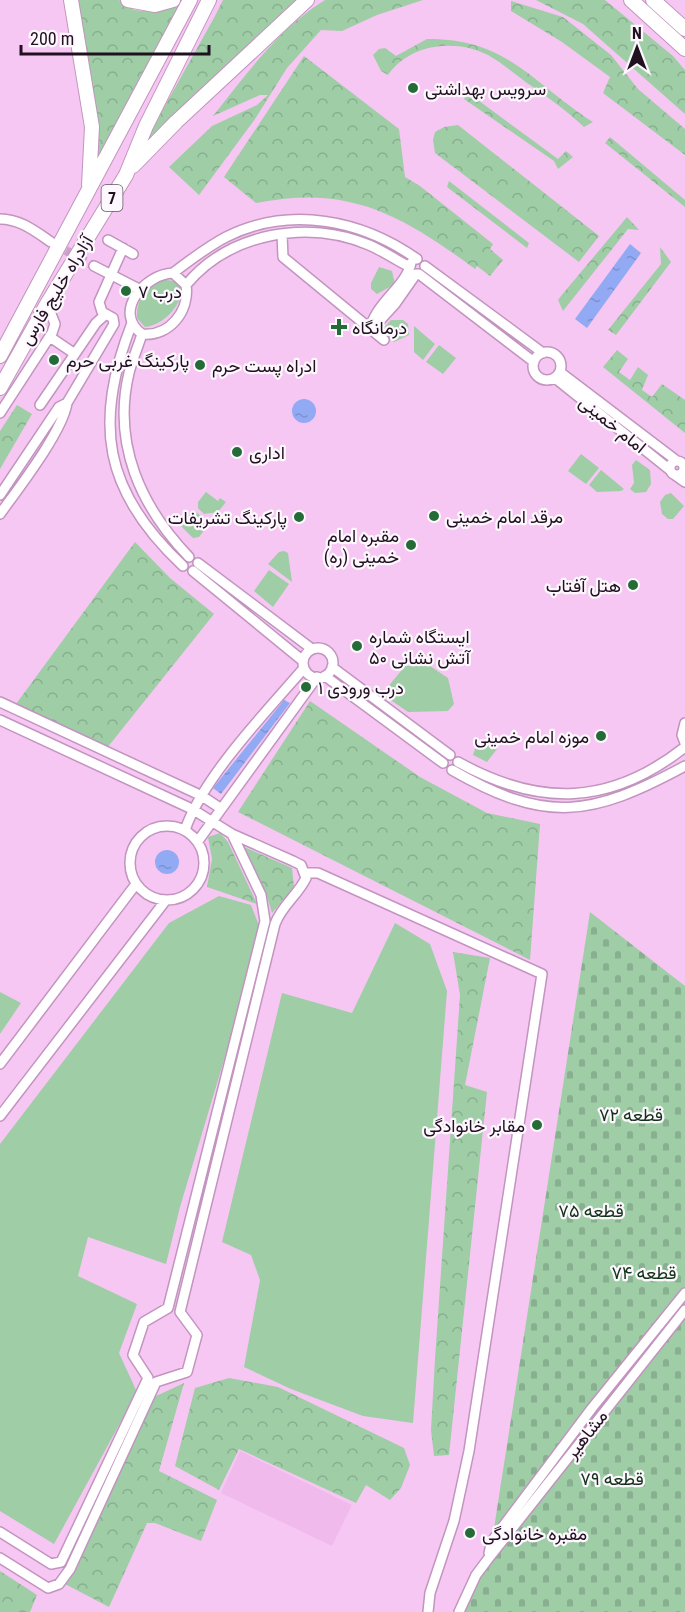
<svg xmlns="http://www.w3.org/2000/svg" width="685" height="1612" font-family="'Roboto Condensed',Vazirmatn,sans-serif">
<defs>
<pattern id="forest-crowns" width="20" height="18" patternUnits="userSpaceOnUse" patternTransform="scale(1.5)"><rect width="20" height="18" fill="#9ecda6"/><path d="M2 6a3 3 0 1 1 6 0M12 15a3 3 0 1 1 6 0" fill="none" stroke="#88af8f"/></pattern>
<pattern id="cemetery-stones" width="16" height="16" patternUnits="userSpaceOnUse" patternTransform="scale(1.5)"><rect width="16" height="16" fill="#9ecda6"/><path d="M2 7V4a2 2 0 0 1 4 0v3zM10 15v-3a2 2 0 0 1 4 0v3z" fill="#88af8f"/></pattern>
<pattern id="water-ripples" width="26" height="14" patternUnits="userSpaceOnUse" patternTransform="scale(1.5)"><rect width="26" height="14" fill="#91aaf3"/><path d="M2 4q2-2 4 0t4 0M15 11q2-2 4 0t4 0" fill="none" stroke="#7d91d0"/></pattern>
</defs>
<rect width="100%" height="100%" fill="#f7c7f3"/>
<path fill="#f0baec" d="M240 1451 352 1505 332 1546 221 1493Z"/>
<path fill="#9ecda6" d="M379 267 392 271 395 284 377 294 371 289V283Z
M163 280C200 278 173 325 145 327L137 318C136 300 147 286 163 280Z
M391 320H403L408 324 409 335 394 342 381 331Z
M414 326 435 344 423 360 414 352Z
M439 345 456 358 443 374 426 362Z
M581 454 599 468 586 484 568 471Z
M636 460 650 470 651 484 646 492 635 493 630 489 634 483 632 465Z
M601 470 624 489 621 491 597 492 589 485Z
M206 492 218 501 220 498 226 502 218 512 204 514 198 508V502Z
M671 493 684 506 673 519H668L662 514 660 502 665 495Z
M191 512H196L202 517 205 529 199 537 193 538 181 526Z
M284 551 288 553 292 582 268 564 279 552Z
M269 570 289 584 273 607 254 591Z
M405 666H430L448 678 454 704 448 711 408 712 382 694Z
M491 739 497 743V749L487 762 473 755 478 740Z
M219 896 251 905 262 933 180 1207 166 1264 88 1237 78 1276 137 1304 119 1353 137 1392 54 1544 0 1511V1144L169 923Z
M395 923 430 944 447 991 413 1423 363 1416 291 1389 244 1367 260 1280 251 1255 222 1242 282 993 352 1013Z
M0 992 21 1003 0 1034Z"/>
<path fill="url(#forest-crowns)" d="M74 0H119L134 10 157 12 185 0 95 173Z
M223 0H301L137 156 215 16Z
M325 0H423L377 15 342 31 321 30 287 68 255 119 199 195 169 167 212 126 257 105 268 95H260L213 116C246 75 279 28 325 0Z
M536 0H605L673 56 685 70V114L583 24Z
M511 1 563 17 611 55 638 89 685 129V155L603 93 610 77 562 42 511 11Z
M427 39C507 38 532 83 593 122L584 127C568 112 552 100 533 87 518 77 504 64 488 55 455 38 409 44 388 75L381 71 373 55 379 49 385 48 396 56Z
M304 56 399 129 405 177 420 186 493 244 490 249 503 260 490 276 477 266 475 269C402 215 349 184 256 203L224 177Z
M467 92 558 159 566 151 573 157 558 169 554 161 464 99Z
M458 125 599 236 579 262 435 153 433 140 435 132 444 127Z
M610 137 685 200V207L605 143Z
M449 181 529 243 527 248 447 187Z
M627 217 639 230 628 229 563 311 558 300 561 296Z
M660 247 671 262 616 335 608 330 661 264Z
M617 350 628 359 619 372 630 380 638 367 648 375 642 390 652 397 662 384 685 400V433L603 367Z
M17 405 32 414 0 469V431Z
M135 542 170 578 214 614 107 748 16 704Z
M310 701 420 777 487 813 540 824 530 960 238 812Z
M220 833 228 842 257 904 207 887 212 859 208 837Z
M242 846 292 868 294 887 272 913 266 893Z
M453 952 490 958 465 1085 487 1092 449 1455 434 1456 431 1430 435 1359 460 995Z
M229 1378 278 1387 404 1448 410 1465 401 1488 390 1500 366 1485 356 1503 239 1449 219 1490 175 1466 195 1388Z
M184 1383 159 1471 217 1500 201 1541 155 1523H147L109 1607 65 1584 154 1397Z
M0 1571 37 1595 30 1612H0Z"/>
<path fill="url(#cemetery-stones)" d="M590 912 685 986V1612H460L492 1541Z"/>
<path fill="url(#water-ripples)" d="M630 244 641 253 587 328 575 319Z
M292 411a12 12 0 1 1 24 0a12 12 0 1 1-24 0Z
M284 700 290 703 221 794 213 788Z
M155 862a12 12 0 1 1 24 0a12 12 0 1 1-24 0Z"/>
<g fill="none" stroke-linecap="round" stroke-linejoin="round">
<path stroke="#cca2c9" stroke-width="9" stroke-dasharray="9 4.5" stroke-linecap="butt" d="M54 244 94 266"/>
<defs>
<path id="minor" d="M0 219C20 219 35 231 51 242
M282 234 283 257 384 340
M108 240 133 254
M94 266 139 289
M425 266 543 353
M173 273C190 260 207 247 226 237 290 205 362 220 417 259
M173 273 186 285C190 310 170 337 142 334 112 312 145 274 173 273Z
M419 274 534 362
M186 285C229 233 307 219 369 245 383 251 396 260 410 267
M132 323C93 423 103 491 183 566
M374 327 395 304 416 274
M370 330C374 304 406 287 411 263
M142 334C138 347 132 360 129 373 112 444 141 507 189 557
M50 337 75 354
M533 366a14 14 0 1 1 28 0a14 14 0 1 1-28 0Z
M560 372 677 461
M555 378 670 470
M40 405 96 323 106 314
M0 413 52 333 55 324 47 304
M670 468a7 7 0 1 1 14 0a7 7 0 1 1-14 0Z
M675 475 685 482
M0 495 59 407 67 403
M0 514C18 489 63 431 67 403L114 324 113 318 102 312 99 302 123 248
M198 563 312 649
M193 571 303 661
M303 663a15 15 0 1 1 30 0a15 15 0 1 1-30 0Z
M332 667 450 755
M325 676 443 763
M0 702 202 796 220 808
M0 720 192 809 232 834 293 861 301 865 306 878C298 895 282 905 275 924L180 1312 197 1335 187 1372 156 1382 70 1569 59 1584 48 1588 0 1558
M685 723 682 735 685 743
M458 762C539 807 610 806 685 747
M452 770C546 824 591 817 685 766
M130 863a37 37 0 1 1 74 0a37 37 0 1 1-74 0Z
M185 830C203 777 267 711 304 668
M198 841 317 677
M305 873H318L542 974 469 1451 454 1521 430 1593 428 1612
M0 1064 136 884
M0 1116 166 900
M0 1532 51 1564 61 1562 148 1378 133 1355 144 1322 168 1308 265 921 261 895 232 834
M489 1553 492 1541 592 1408 685 1293
M459 1612 476 1575 488 1559 685 1310"/>
<path id="highway" d="M71 0 92 127 89 185
M128 0 155 5 173 0
M631 0 685 49
M653 0 685 29
M133 166 176 122 307 0
M0 356 190 0
M0 388 47 304 126 175 146 126 209 0"/>
</defs>
<use href="#minor" stroke="#c294bf" stroke-width="12"/>
<use href="#highway" stroke="#c294bf" stroke-width="16"/>
<use href="#minor" stroke="#fff" stroke-width="9"/>
<use href="#highway" stroke="#fff" stroke-width="14"/>
</g>
<g fill="#256b37" stroke="#fdf8fd" stroke-width="2">
<circle cx="413" cy="88" r="6"/>
<circle cx="126" cy="291" r="6"/>
<path d="M336 318h6v6h6v6h-6v6h-6v-6h-6v-6h6z"/>
<circle cx="54" cy="360" r="6"/>
<circle cx="200" cy="365" r="6"/>
<circle cx="237" cy="452" r="6"/>
<circle cx="434" cy="516" r="6"/>
<circle cx="299" cy="517" r="6"/>
<circle cx="411" cy="545" r="6"/>
<circle cx="633" cy="585" r="6"/>
<circle cx="357" cy="646" r="6"/>
<circle cx="306" cy="687" r="6"/>
<circle cx="601" cy="736" r="6"/>
<circle cx="537" cy="1125" r="6"/>
<circle cx="470" cy="1533" r="6"/>
</g>
<g text-anchor="middle" dominant-baseline="central" stroke-width="4.5" stroke-linejoin="round" paint-order="stroke">
<rect fill="#fdf8fd" stroke="#635662" stroke-width="1.5" x="101.5" y="185" width="21" height="26" rx="4.5"/>
<g font-size="16" font-weight="bold" fill="#211020">
<text x="112" y="198">7</text>
</g>
<g font-size="18" fill="#211020" stroke="#fdf8fd" text-anchor="start">
<text x="425" y="88">سرویس بهداشتی</text>
<text x="138" y="291">درب ۷</text>
<text x="352" y="327">درمانگاه</text>
<text x="66" y="360">پارکینگ غربی حرم</text>
<text x="212" y="365">ادراه پست حرم</text>
<text x="249" y="452">اداری</text>
<text x="446" y="516">مرقد امام خمینی</text>
<text x="287" y="517" text-anchor="end">پارکینگ تشریفات</text>
<text x="399" y="535" text-anchor="end">مقبره امام<tspan x="399" dy="21">خمینی (ره)</tspan></text>
<text x="621" y="585" text-anchor="end">هتل آفتاب</text>
<text x="369" y="636">ایستگاه شماره<tspan x="369" dy="21">۵۰ آتش نشانی</tspan></text>
<text x="318" y="687">درب ورودی ۱</text>
<text x="589" y="736" text-anchor="end">موزه امام خمینی</text>
<text x="525" y="1125" text-anchor="end">مقابر خانوادگی</text>
<text x="482" y="1533">مقبره خانوادگی</text>
</g>
<g font-size="18" fill="#211020" stroke="#fdf8fd">
<text transform="translate(56 290) rotate(-59)">آزادراه خلیج فارس</text>
<text transform="translate(613 424) rotate(39)">امام خمینی</text>
<text transform="translate(586 1434) rotate(-52)">مشاهیر</text>
</g>
<g font-size="18" fill="#123119" stroke="#fdf8fd">
<text x="631" y="1114">قطعه ۷۲</text>
<text x="591" y="1210">قطعه ۷۵</text>
<text x="644" y="1272">قطعه ۷۴</text>
<text x="612" y="1478">قطعه ۷۹</text>
</g>
</g>
<g transform="translate(637 48)" stroke="#fdf8fd" stroke-width="4.5" paint-order="stroke">
<path d="M0-4.5L10 22L0 15L-10 22Z" fill="#211020"/>
<text y="-9" font-size="16" font-weight="bold" text-anchor="middle" fill="#211020">N</text>
</g>
<path d="M21 45v9h188v-9" fill="none" stroke="#211020" stroke-width="3"/>
<text x="30" y="45" font-size="18" fill="#211020" stroke="#fdf8fd" stroke-width="4.5" paint-order="stroke">200 m</text>
</svg>
